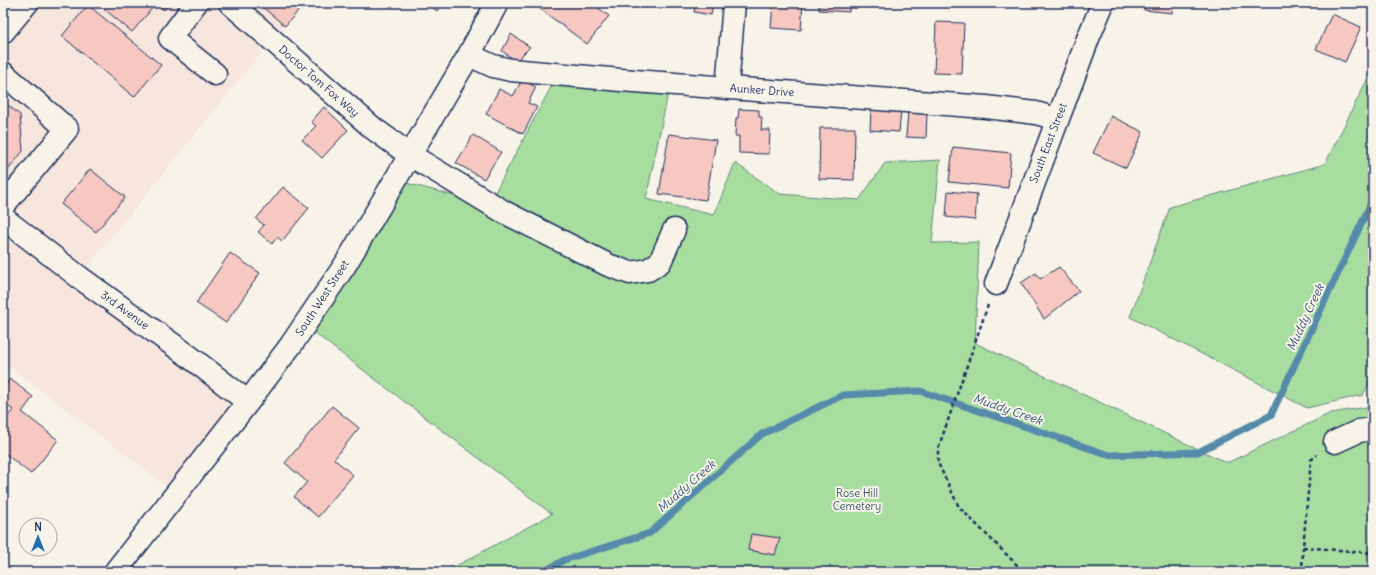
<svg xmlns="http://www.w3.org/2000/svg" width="1376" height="575" font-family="Delius,sans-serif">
<rect width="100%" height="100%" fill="#f7f3e8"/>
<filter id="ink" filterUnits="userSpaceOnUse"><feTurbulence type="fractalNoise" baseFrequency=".025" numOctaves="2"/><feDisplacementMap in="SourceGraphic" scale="8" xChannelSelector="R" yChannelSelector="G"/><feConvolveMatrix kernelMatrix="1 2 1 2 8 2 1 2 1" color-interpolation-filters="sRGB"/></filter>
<g filter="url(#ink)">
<path fill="#f7e6dd" d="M3 3H308L272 40 79 277 248 402 176 493 11 368 3 376Z"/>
<path fill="#a8dda0" stroke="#62867f" d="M1373 68V376L1363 395 1307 408 1130 317 1170 207 1325 164Z
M558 74 670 84 646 199 714 215 735 163 780 194 859 200 885 163 940 160 932 243 979 242 975 343 1225 462H1229L1331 413 1373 406V572H445L552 514 304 325 395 180 455 196 485 211Z"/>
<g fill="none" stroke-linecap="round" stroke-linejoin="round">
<path stroke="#568aab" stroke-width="7" d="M543 572 564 560 650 533 762 434 843 395 920 391 1109 455 1198 452 1271 415 1373 199"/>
</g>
<path fill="#f7c7c2" stroke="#1b2f5e" d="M97 3H170L164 10 156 4 132 32Z
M260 3H305L285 26 259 4Z
M427 3H443L437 11Z
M543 3H592L609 16 587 44 539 8Z
M696 3H713L711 15 694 12Z
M773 3H803L801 30 771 28Z
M819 3H849V12L819 10Z
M1145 3H1173L1172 13 1144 10Z
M88 5 161 65 134 97 62 36Z
M1332 14 1361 27 1345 62 1316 49Z
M936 22 964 23 962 74 934 73Z
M511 34 530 47 516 61 502 51Z
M522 80 536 87 528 103 537 107 523 134 486 114 499 89 513 96Z
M3 101 20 115 23 151 8 170 3 166Z
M324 107 348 130 322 158 302 140 316 126 311 122Z
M739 109 759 110V117H762L761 130H770L769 154 739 153V136H735L736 118H738Z
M871 109 901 110 899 132 870 130Z
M908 111 927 112 926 138 906 137Z
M1111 116 1143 132 1126 168 1093 153Z
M820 128H855L854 180 819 179Z
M669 134 716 140 706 200 659 194Z
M473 135 501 152 484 179 456 163Z
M953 147 1011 153 1008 188 949 182Z
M90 169 125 197 96 232 61 204Z
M283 187 309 208 282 241 277 237 272 244 258 232 264 225 256 219Z
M948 191 977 194 975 220 946 217Z
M230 253 260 273 226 323 196 303Z
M1059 267 1079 291 1044 319 1021 283 1036 273 1040 279Z
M10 379 33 397 22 412 58 440 31 474 3 452V422L13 410 3 402V388Z
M332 406 359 428 334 459 353 475 318 517 294 497 307 482 285 463Z
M751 534 780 538 775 555 748 550Z"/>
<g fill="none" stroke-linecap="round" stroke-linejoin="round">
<defs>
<path id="minor" d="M196 3 170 38 215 74
M230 3 374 129 410 155 504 212 608 265 630 273 648 270 660 262 674 230
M469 55 493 66 511 70 621 80 986 107 1036 113 1057 119
M3 73 67 129 3 206
M727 88 734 3
M3 218 79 277 190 357 248 402
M996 284 1089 36 1103 3
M1335 442 1359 431 1373 429
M115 572 248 402 291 345 345 265 469 55 497 3"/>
<path id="major" d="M3 32 27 3"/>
</defs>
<use href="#minor" stroke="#1b2f5e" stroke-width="25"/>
<use href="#major" stroke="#1b2f5e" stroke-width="25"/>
<path stroke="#1b2f5e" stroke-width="2.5" stroke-dasharray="4 3" stroke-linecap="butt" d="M988 305 938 449V463L959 507 1020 568 1029 572
M1303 547 1373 553
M1302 572 1303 547 1311 460 1317 455"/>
<use href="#minor" stroke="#f7f3e8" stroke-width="22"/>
<use href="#major" stroke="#f7f3e8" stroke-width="22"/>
</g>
</g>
<g text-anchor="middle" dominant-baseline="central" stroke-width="4" stroke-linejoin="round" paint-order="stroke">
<g font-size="11" fill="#1b2f5e" stroke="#f7f3e8">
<text transform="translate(319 81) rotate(41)">Doctor Tom Fox Way</text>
<text transform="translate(762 90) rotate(4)">Aunker Drive</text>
<text transform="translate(1048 143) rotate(-69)">South East Street</text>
<text transform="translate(322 298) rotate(-57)">South West Street</text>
<text transform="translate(125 310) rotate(36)">3rd Avenue</text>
</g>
<g font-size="11" fill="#3e5a6e" stroke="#f7f3e8">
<text x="857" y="493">Rose Hill<tspan x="857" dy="13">Cemetery</tspan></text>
</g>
<g font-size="12" font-style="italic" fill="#34557e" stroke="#f7f3e8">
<text transform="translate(1305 317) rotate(-65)">Muddy Creek</text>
<text transform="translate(1008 409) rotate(19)">Muddy Creek</text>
<text transform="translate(686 486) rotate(-41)">Muddy Creek</text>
</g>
</g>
<rect width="1376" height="575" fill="none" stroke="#f7f3e8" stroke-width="16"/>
<rect x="8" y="8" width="1360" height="559" fill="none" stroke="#1b2f5e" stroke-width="1.5" filter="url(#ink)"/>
<g transform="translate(38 537)"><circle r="19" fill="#f7f3e8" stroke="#9fa5b1"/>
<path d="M0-3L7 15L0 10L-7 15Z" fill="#1f6fb2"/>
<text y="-6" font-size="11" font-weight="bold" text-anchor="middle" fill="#1b2f5e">N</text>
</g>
</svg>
